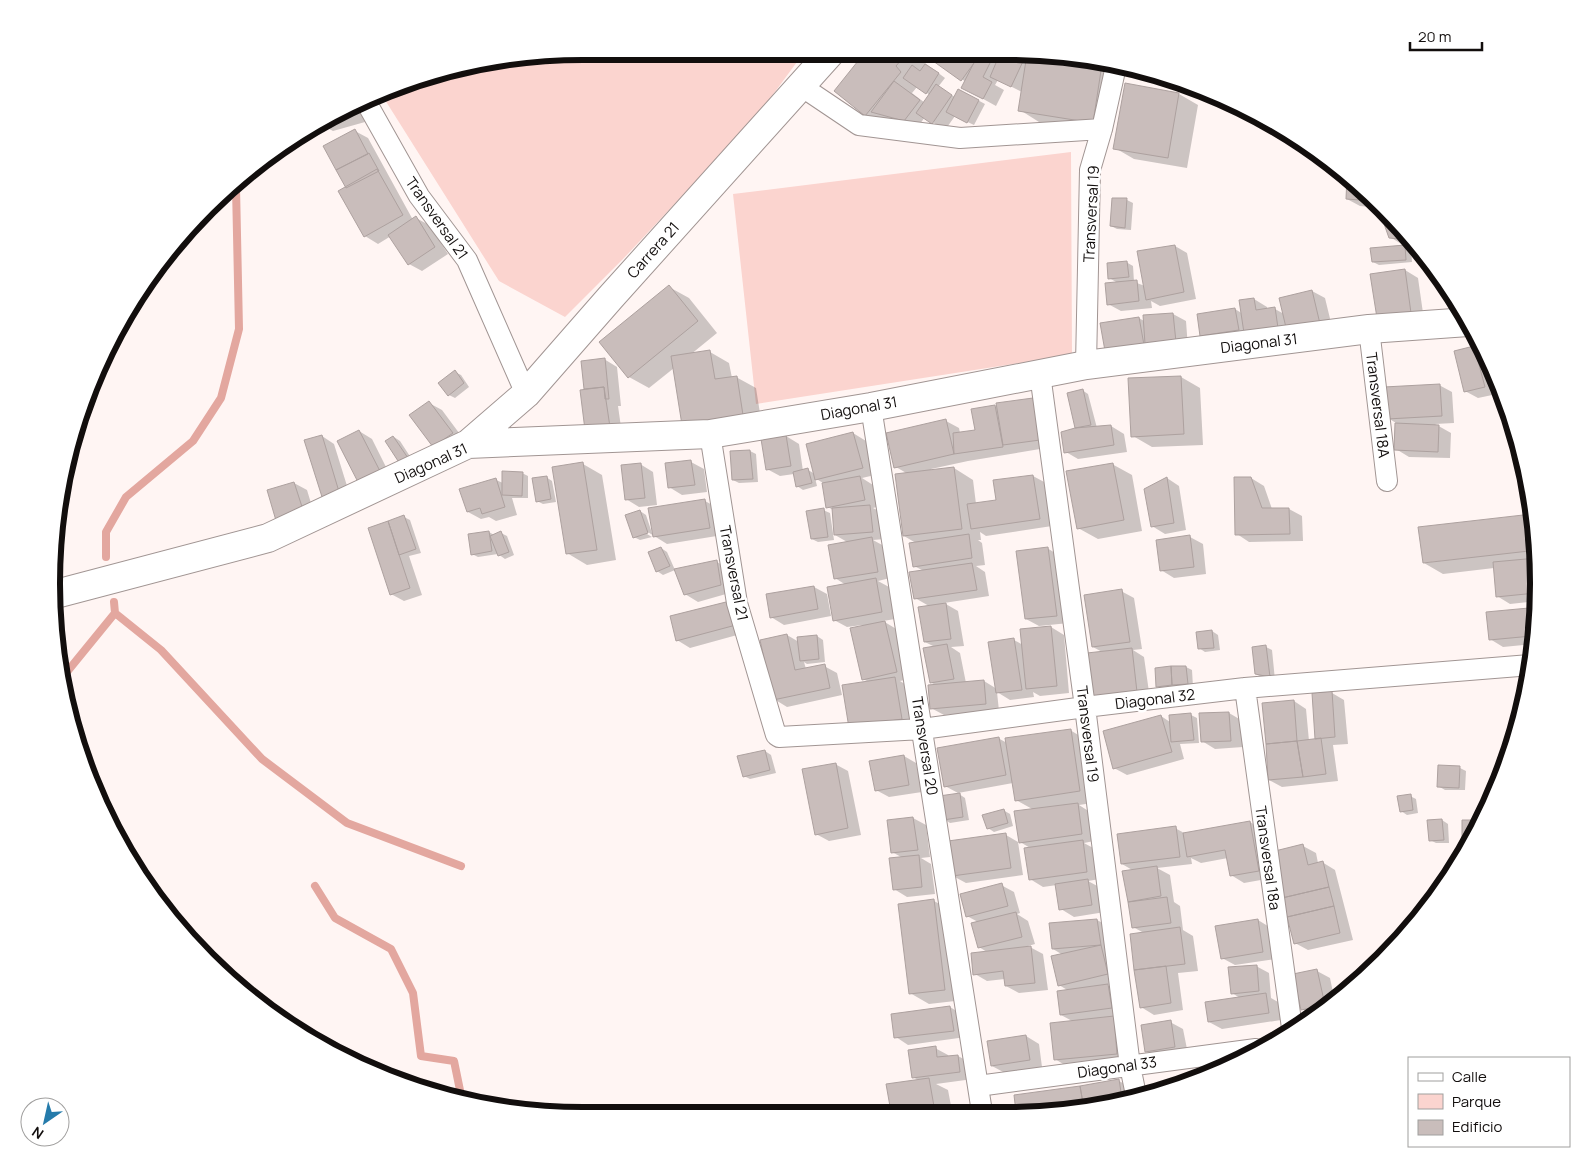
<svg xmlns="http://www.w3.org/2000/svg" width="1590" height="1167" font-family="Manrope,sans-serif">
<rect width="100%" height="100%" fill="#fff5f3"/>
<path fill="#fbd4cf" d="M583 51H805L758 115 623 259 565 317 499 281 380 92 445 69Z
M1071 152 1072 355 756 404 733 194Z"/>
<path fill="#0003" fill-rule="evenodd" d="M868 51H909L945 78 938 87 955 97 959 90 985 104 974 125 955 116 945 130 925 117 917 128 885 126 866 115ZM917 87 930 95 925 103 912 93Z
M921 51H984L999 60 1003 51H1007L1028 60V54L1123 67 1112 133 1039 122 1020 110 1022 92 998 80 995 85 1004 90 996 106 976 95 966 82Z
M1179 94 1198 105 1187 168 1134 159 1115 148Z
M359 103 365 122 333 131 320 124Z
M355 131 368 138 413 220 416 218 429 225 448 254 422 271 409 264 391 236 378 244 365 236 347 187Z
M1348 176 1358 184 1380 208 1360 206 1347 199Z
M1113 199 1127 200 1133 203 1131 230 1117 229 1111 226Z
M1393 222 1416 246 1403 245 1390 237Z
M1175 246 1187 253 1196 299 1160 306 1151 301 1152 308 1121 311 1108 304 1118 283 1109 278 1126 262 1133 266 1134 282 1145 286Z
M1405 246 1411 249 1412 262 1379 265 1373 262Z
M1405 270 1418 278 1424 320 1391 325Z
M669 287 689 298 717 333 690 355 710 352 729 363 732 378 736 377 756 388 762 426 683 424 674 368 649 388 629 377Z
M1312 291 1325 298 1334 335 1214 343 1201 335 1235 309 1243 314 1254 299 1267 307V310L1275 309 1284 314Z
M1173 314 1186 321 1188 348 1119 357 1139 318 1144 321Z
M1474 348 1486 354 1497 384 1494 382 1497 394 1478 398 1465 391Z
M604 359 617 367 621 406H618L622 434 600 437 586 390 583 362Z
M455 372 461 375 469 387 455 398 449 395Z
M1181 377 1200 388 1203 445 1152 447 1133 436Z
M1439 385 1452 392 1454 423 1435 424 1451 433 1450 458 1409 457 1396 449V423L1388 418Z
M1082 390 1088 394 1097 428 1111 426 1124 434 1127 452 1078 459 1066 452 1077 429 1068 394Z
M1032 399 1045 406 1052 447 968 461 931 469V471L954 468 973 480 976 504 997 501 1033 476 1046 483 1052 526 986 536 980 532 981 540H978L982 543 985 565 976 566 985 572 989 596 944 603 958 611 964 646 951 647 960 653 966 683 984 681 997 689 1014 640 1023 645 1051 627 1064 635 1069 693 1040 696 1033 692 1034 697 1010 700 997 692 999 711 944 715 931 708 937 686 932 683 935 647 925 642 929 606 915 598 924 571 914 566 916 543 904 536 908 474 896 467 946 421 959 428 960 433 976 431 994 406 998 408Z
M429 403 442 410 465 441 434 447Z
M359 431 372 439 394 483 374 493Z
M853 433 866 441 875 475 862 478 873 485 877 507 873 508 883 513 885 539 873 540 884 546 890 578 878 581 889 587 895 619 883 621 898 630 909 679 900 681 908 686 915 726 863 734 869 682 863 679 862 625 847 627 834 620 846 585 835 578 849 543 835 535 833 510 828 507 823 483 815 478 817 486 803 490 797 486 794 474 780 476 767 469 786 436 799 444 803 471 808 470 815 474Z
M322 436 334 444 352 502 337 506Z
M394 437 400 441 413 461 407 466Z
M750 451 756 454 758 482 739 483 733 480Z
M691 462 704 469 707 492 682 495 669 487Z
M583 464 602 475 616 560 587 565 567 553Z
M640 464 653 472 657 505 639 507 626 499Z
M1112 464 1132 475 1142 531 1098 539 1078 528Z
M522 473 528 476V498H512L517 515 496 521 489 517 481 519 468 512 496 480 503 483Z
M546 477 552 481 556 502 543 504 537 501Z
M1167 478 1179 486 1186 530 1165 534 1152 526Z
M1251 478 1264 486 1272 509H1289L1302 516 1303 541 1249 542 1237 534Z
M294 483 307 490 317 523 268 491Z
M705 501 718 508 723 535 667 544 643 529 642 531 652 537 640 540 634 537 640 511 646 515 652 533Z
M823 510 830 513 834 540 818 542 812 539Z
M404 517 410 520 421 553 409 556 422 595 404 601 391 594Z
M489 532 494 535 501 533 507 536 514 555 505 559 498 554 478 557 472 554Z
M1190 537 1203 544 1206 574 1174 578 1161 570Z
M661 548 667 552 675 570 663 575 657 571Z
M1047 548 1060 556 1069 623 1039 626 1026 619Z
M1538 548 1536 601 1510 604 1497 596 1494 568 1443 574 1424 563Z
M717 562 729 569 733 592 698 602 685 594Z
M814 587 827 594 831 616 784 625 771 617Z
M1121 591 1134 598 1142 649 1133 650 1144 657 1150 699 1107 705 1104 653 1093 647Z
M729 602 748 632 690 648 677 640Z
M1528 609 1536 613 1535 644 1503 647 1490 639Z
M1212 631 1218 635 1220 650 1205 652 1199 648 1198 633Z
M787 635 799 642 817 636 823 640 825 662 807 664 804 662 806 669 824 666 837 673 842 695 787 707 774 699Z
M1266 647 1272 650 1275 680 1262 677 1256 674Z
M1186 667 1192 670 1193 687 1164 690 1158 686Z
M1332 693 1344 700 1348 744 1333 745 1338 781 1282 787 1269 780 1294 701 1306 709 1309 741 1317 740Z
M1229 713 1241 720 1243 747 1215 749 1202 741Z
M1191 715 1197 718 1199 743 1180 744 1184 759 1127 775 1114 768 1161 716 1170 722Z
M1070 730 1090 742 1099 802 1079 805 1090 812 1094 841 1084 843 1095 849 1100 879 1088 881 1101 888 1105 912 1074 917 1061 909 1057 885 1043 887 1030 879 1032 849 1020 842 1034 810 1016 800 1013 783 958 793 945 786 998 738 1007 743Z
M765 751 771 755 776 773 750 779 744 776Z
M904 756 916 763 922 792 889 797 876 790Z
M835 764 848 771 861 835 829 841 816 834Z
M1460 768 1466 771 1465 790H1445L1438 786Z
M959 794 965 798 969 820 950 823 944 819Z
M1410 796 1416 799 1418 813 1407 815 1401 811Z
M1003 810 1010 814 1013 826 994 832 988 828Z
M913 818 926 825 930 857 921 858 931 864 935 894 907 897 894 889 903 858 892 852 888 821Z
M1442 820 1448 824 1449 843H1436L1430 840Z
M1250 822 1263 830 1272 878 1244 883 1231 875 1228 858 1201 863 1191 858 1192 864 1157 868 1170 875 1174 902 1180 906 1183 930 1193 936 1198 971 1178 973 1183 1010 1154 1015 1141 1007 1144 933 1133 927 1123 872 1134 871 1122 864 1175 828 1186 834Z
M1006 835 1018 842 1023 875 966 883 953 876Z
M1303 846 1316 853 1318 863 1322 862 1335 870 1353 940 1308 950 1295 943Z
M1001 885 1014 892 1020 913 1017 914 1028 921 1035 944 1028 946 1043 954 1048 990 1019 993 1006 986 1005 979 987 981 975 974 987 952 979 947 978 922 967 916Z
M934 901 954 912 964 1000 929 1004 910 993Z
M1097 920 1110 927 1120 981 1106 985 1121 993 1130 1061 1068 1067 1055 1059 1074 1022 1061 1015 1069 991 1059 985 1063 955 1053 949Z
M1258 920 1271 928 1276 959 1235 965 1222 958Z
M1256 966 1269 973 1271 998 1278 1002 1281 1020 1222 1029 1209 1022 1240 998 1232 993Z
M1317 971 1330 978 1335 1002 1313 1016 1302 1009Z
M950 1007 963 1015 966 1037 908 1045 896 1037Z
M1170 1022 1183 1029 1188 1054 1159 1059 1147 1051Z
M1026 1036 1039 1044 1042 1067 1005 1073 992 1066Z
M935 1048 948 1055 949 1057 958 1056 971 1063 973 1079 936 1084 948 1090 952 1111 969 1108 975 1112H892L888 1085 918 1080 913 1077Z
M1119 1081 1132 1088 1133 1096 1076 1111 1018 1112Z"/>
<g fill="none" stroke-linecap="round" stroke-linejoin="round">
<path stroke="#e3a79f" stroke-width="8" d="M106 557V532L126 497 193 441 221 398 239 329 236 187
M115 613 161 650 262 759 347 823 461 866
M62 678 115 613 114 602
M315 886 335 918 391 949 413 993 421 1056 454 1061 462 1100"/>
</g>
<path fill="#c9bdbb" stroke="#ada19f" d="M866 51H905L907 53 896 66 901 72 865 116 834 91Z
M919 51H963L960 56 974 63 961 81Z
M980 51H986L994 55 983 77 992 82 983 99 961 88Z
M1001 51 1015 52 1025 57 1011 87 990 77Z
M1027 54 1102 64 1093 123 1018 111Z
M925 64 939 73 926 94 903 78 912 65 920 71Z
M894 81 920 100 904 121 871 112Z
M1125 83 1179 93 1168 158 1113 149Z
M936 84 952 95 932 124 916 113Z
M958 89 979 100 967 123 946 112Z
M351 107 353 115 319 125V124Z
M355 129 368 154 336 170 323 146Z
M369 153 379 171 346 188 336 170Z
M377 169 403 215 364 237 338 191Z
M1347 176 1358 184 1374 201 1346 199Z
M1112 198H1127L1125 228 1110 226Z
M416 216 435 247 408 265 388 235Z
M1382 218 1392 220 1410 240 1389 238Z
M1175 245 1184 292 1146 300 1137 251Z
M1405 245 1406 260 1372 262 1370 248Z
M1127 261 1129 277 1108 279 1107 263Z
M1405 269 1411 313 1377 318 1370 274Z
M1137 280 1139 301 1107 305 1105 283Z
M669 285 698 321 628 378 599 342Z
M1312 290 1321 328 1288 336 1279 298Z
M1254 298 1256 310 1275 307 1278 328 1244 333 1239 300Z
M1235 308 1239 330 1200 336 1197 314Z
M1173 313 1176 342 1145 344 1143 315Z
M1139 317 1144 345 1105 351 1100 323Z
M1474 346 1485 387 1464 392 1454 351Z
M710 350 715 379 737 376 743 415 682 425 671 356Z
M605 358 609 399H605L604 387 584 389 581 361Z
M455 370 464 383 448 396 438 383Z
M1181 376 1184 434 1131 437 1128 378Z
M1440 384 1442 416 1387 419 1384 387Z
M604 387 610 427 585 430 580 390Z
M1083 389 1091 425 1075 428 1067 393Z
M1033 398 1040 440 1003 445 996 403Z
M429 401 453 433 433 447 409 415Z
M995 405 1003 447 954 454 953 433 975 430 971 409Z
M946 419 954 454 894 468 886 433Z
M1395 423 1439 425 1438 452 1394 450Z
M1111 425 1114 445 1064 453 1061 432 1075 428Z
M359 430 382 475 360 486 337 441Z
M853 432 863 468 815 480 806 444Z
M322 435 340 495 323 500 304 440Z
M786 435 791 466 766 470 761 439Z
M393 436 408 458 400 464 385 441Z
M750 450 753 479 732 480 730 451Z
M691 460 695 485 668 488 665 463Z
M583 462 597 550 566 554 552 467Z
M641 463 645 498 625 500 621 465Z
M1113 463 1124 520 1077 529 1066 471Z
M954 467 962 529 903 536 895 474Z
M808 468 812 483 796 487 793 472Z
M502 471 523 472 522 496 502 495Z
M1033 475 1040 519 971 529 967 504 996 500 993 480Z
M547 476 551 499 536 502 532 478Z
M860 476 865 500 826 508 822 483Z
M1167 477 1174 523 1151 527 1144 489Z
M1234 477H1251L1262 508H1289L1290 534 1235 535Z
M496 478 505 507 482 514 480 508 467 512 459 489Z
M294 482 305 516 277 524 267 490Z
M705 499 710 528 653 537 648 508Z
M870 505 873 532 834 535 832 508Z
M824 508 828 537 811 539 806 511Z
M640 510 648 533 633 538 625 515Z
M1532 514 1538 550 1423 563 1418 527Z
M404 515 416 549 399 555 388 521Z
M388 521 410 588 390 595 368 528Z
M489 531 492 551 471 555 468 534Z
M501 531 509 552 498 556 490 536Z
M969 534 972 558 913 567 909 543Z
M1190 535 1194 567 1160 571 1156 540Z
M872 537 878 572 834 579 828 545Z
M661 547 670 566 656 572 648 552Z
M1048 547 1057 616 1025 619 1016 551Z
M1537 558 1536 593 1496 597 1493 562Z
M717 560 721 585 684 595 674 569Z
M972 563 977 590 914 599 909 572Z
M876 578 882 612 833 621 827 587Z
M814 586 818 609 770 618 766 594Z
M1122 589 1130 642 1092 647 1084 595Z
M730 601 736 625 676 641 670 616Z
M946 603 951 639 924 642 918 607Z
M1529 608 1532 636 1489 640 1486 612Z
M885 621 897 672 862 680 850 628Z
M1051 626 1057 686 1026 689 1020 629Z
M1212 630 1214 648 1198 649 1196 632Z
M787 634 795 670 825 664 830 688 773 700 760 640Z
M817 635 819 659 800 661 797 637Z
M1014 638 1022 690 996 693 988 642Z
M947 644 954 679 930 683 923 648Z
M1266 645 1270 677 1255 674 1252 647Z
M1132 648 1137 692 1093 698 1087 653Z
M1171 666 1172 685 1156 687 1155 668Z
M1171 666H1186L1188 684 1172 685Z
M895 677 902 719 849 728 842 685Z
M984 680 986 704 930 709 928 685Z
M1332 691 1335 737 1315 739 1312 693Z
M1294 700 1297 741 1266 744 1262 703Z
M1229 712 1231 741 1201 742 1199 713Z
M1191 713 1194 740 1171 742 1169 715Z
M1161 715 1172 752 1113 769 1103 731Z
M1071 729 1080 791 1015 801 1005 738Z
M999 737 1006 775 944 787 937 748Z
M1321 738 1326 774 1303 777 1297 741Z
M1297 741 1303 777 1268 780 1266 744Z
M765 750 770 770 743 777 737 756Z
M904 755 909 785 875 791 869 761Z
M836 763 848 828 815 835 802 769Z
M1438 765 1460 766 1459 788 1437 787Z
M960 793 963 817 943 820 939 796Z
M1411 794 1413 810 1400 812 1397 796Z
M1078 803 1082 834 1019 843 1014 811Z
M1004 809 1008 823 987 829 982 815Z
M913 817 918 850 891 853 887 820Z
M1442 819 1444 840 1429 841 1427 820Z
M1462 820H1481L1468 848H1462Z
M1250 821 1259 871 1230 876 1225 850 1187 857 1183 833Z
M1176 826 1180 857 1121 864 1117 834Z
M1006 833 1011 868 952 876 948 841Z
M1083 840 1087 872 1029 880 1024 848Z
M1303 844 1308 865 1323 861 1329 887 1282 898 1271 852Z
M919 855 922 887 893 890 889 858Z
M1157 866 1161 896 1128 902 1122 871Z
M1088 879 1092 905 1059 910 1055 884Z
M1002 883 1008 906 966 917 960 894Z
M1329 887 1334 906 1287 917 1282 898Z
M1167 897 1171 923 1132 928 1128 902Z
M934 899 945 990 909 994 898 904Z
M1334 906 1340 933 1294 944 1287 917Z
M1016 912 1022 937 978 948 971 923Z
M1097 919 1101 945 1052 949 1049 923Z
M1258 919 1263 952 1221 959 1215 926Z
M1180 927 1185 964 1134 970 1130 934Z
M1101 945 1108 974 1058 986 1051 956Z
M1031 946 1035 983 1005 986 1003 971 973 975 971 953Z
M1257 965 1259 991 1231 994 1228 967Z
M1166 966 1171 1003 1140 1008 1134 970Z
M1317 969 1325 1005 1301 1010 1293 974Z
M1108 984 1112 1008 1060 1015 1057 991Z
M1266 993 1269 1013 1208 1022 1205 1002Z
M950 1006 954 1031 894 1038 891 1014Z
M1114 1016 1117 1054 1054 1060 1050 1023Z
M1171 1020 1175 1047 1145 1052 1141 1025Z
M1026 1035 1030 1060 991 1066 987 1041Z
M936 1046 937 1057 958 1055 960 1072 912 1078 908 1050Z
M1193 1077 1194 1080 1153 1091 1151 1086Z
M929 1078 935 1112H891L886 1084Z
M1119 1079 1122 1099 1084 1109 1080 1086Z
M1080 1086 1084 1109 1076 1111 1016 1112 1014 1095Z
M969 1107 970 1112H936Z"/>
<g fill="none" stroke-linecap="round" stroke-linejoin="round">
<defs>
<path id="street" d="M801 86 859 125 960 138 1102 129
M365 100 419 196 467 260 526 394
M1369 329 1387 481
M1086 365 1090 170 1102 129 1116 66
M1040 374 1085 707 1130 1066 1136 1095
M871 407 982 1112
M710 434 737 603 776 735 779 737 922 729 1085 707 1245 688 1531 665
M1245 688 1292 1028
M978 1086 1256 1049"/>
<path id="secondary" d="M468 444 526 394 610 298 832 51
M52 595 268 538 468 444 710 434 871 407 1086 365 1369 329 1468 322"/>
</defs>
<use href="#street" stroke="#a19593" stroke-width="22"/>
<use href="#secondary" stroke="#a19593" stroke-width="30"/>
<use href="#street" stroke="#fff" stroke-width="20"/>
<use href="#secondary" stroke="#fff" stroke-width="28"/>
</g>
<g text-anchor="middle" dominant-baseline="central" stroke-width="5" stroke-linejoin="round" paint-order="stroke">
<g font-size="15" fill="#120e0d" stroke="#fff">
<text transform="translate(1091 214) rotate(-87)">Transversal 19</text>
<text transform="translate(437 218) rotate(55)">Transversal 21</text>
<text transform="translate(653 250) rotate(-48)">Carrera 21</text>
<text transform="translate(1259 343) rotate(-7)">Diagonal 31</text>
<text transform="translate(1378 405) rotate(83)">Transversal 18A</text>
<text transform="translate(859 408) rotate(-10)">Diagonal 31</text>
<text transform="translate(431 463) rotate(-24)">Diagonal 31</text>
<text transform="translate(734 573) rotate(79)">Transversal 21</text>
<text transform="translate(1155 699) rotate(-7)">Diagonal 32</text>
<text transform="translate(1088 734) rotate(83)">Transversal 19</text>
<text transform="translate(925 746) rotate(81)">Transversal 20</text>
<text transform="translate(1268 858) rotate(82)">Transversal 18a</text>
<text transform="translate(1117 1067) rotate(-8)">Diagonal 33</text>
</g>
</g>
<path d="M0 0H1590V1167H0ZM583 60H1007A523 523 0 0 1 1530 583V584A523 523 0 0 1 1007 1107H583A523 523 0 0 1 60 584V583A523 523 0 0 1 583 60Z" fill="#fff" fill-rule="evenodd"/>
<path fill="none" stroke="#120e0d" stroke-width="6" d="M583 60H1007A523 523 0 0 1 1530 583V584A523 523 0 0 1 1007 1107H583A523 523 0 0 1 60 584V583A523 523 0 0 1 583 60Z"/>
<rect x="1408" y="1057" width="162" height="90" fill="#ffffff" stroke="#a09f9e"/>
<rect x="1418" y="1073" width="25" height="8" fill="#ffffff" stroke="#a09f9e"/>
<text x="1452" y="1082" font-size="15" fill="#120e0d">Calle</text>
<rect x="1418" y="1094" width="25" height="15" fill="#fbd4cf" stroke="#a09f9e"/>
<text x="1452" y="1107" font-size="15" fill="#120e0d">Parque</text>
<rect x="1418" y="1120" width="25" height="15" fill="#c9bdbb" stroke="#a09f9e"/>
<text x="1452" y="1132" font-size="15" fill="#120e0d">Edificio</text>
<g transform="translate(45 1122) rotate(214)"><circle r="24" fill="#ffffff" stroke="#a09f9e"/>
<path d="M0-4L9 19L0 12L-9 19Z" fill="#257bab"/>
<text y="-8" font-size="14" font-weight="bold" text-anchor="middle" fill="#120e0d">N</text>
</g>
<path d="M1410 42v8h72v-8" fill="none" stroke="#120e0d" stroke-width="2.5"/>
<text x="1418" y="42" font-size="15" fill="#120e0d" stroke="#ffffff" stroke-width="4" paint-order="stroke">20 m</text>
</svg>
